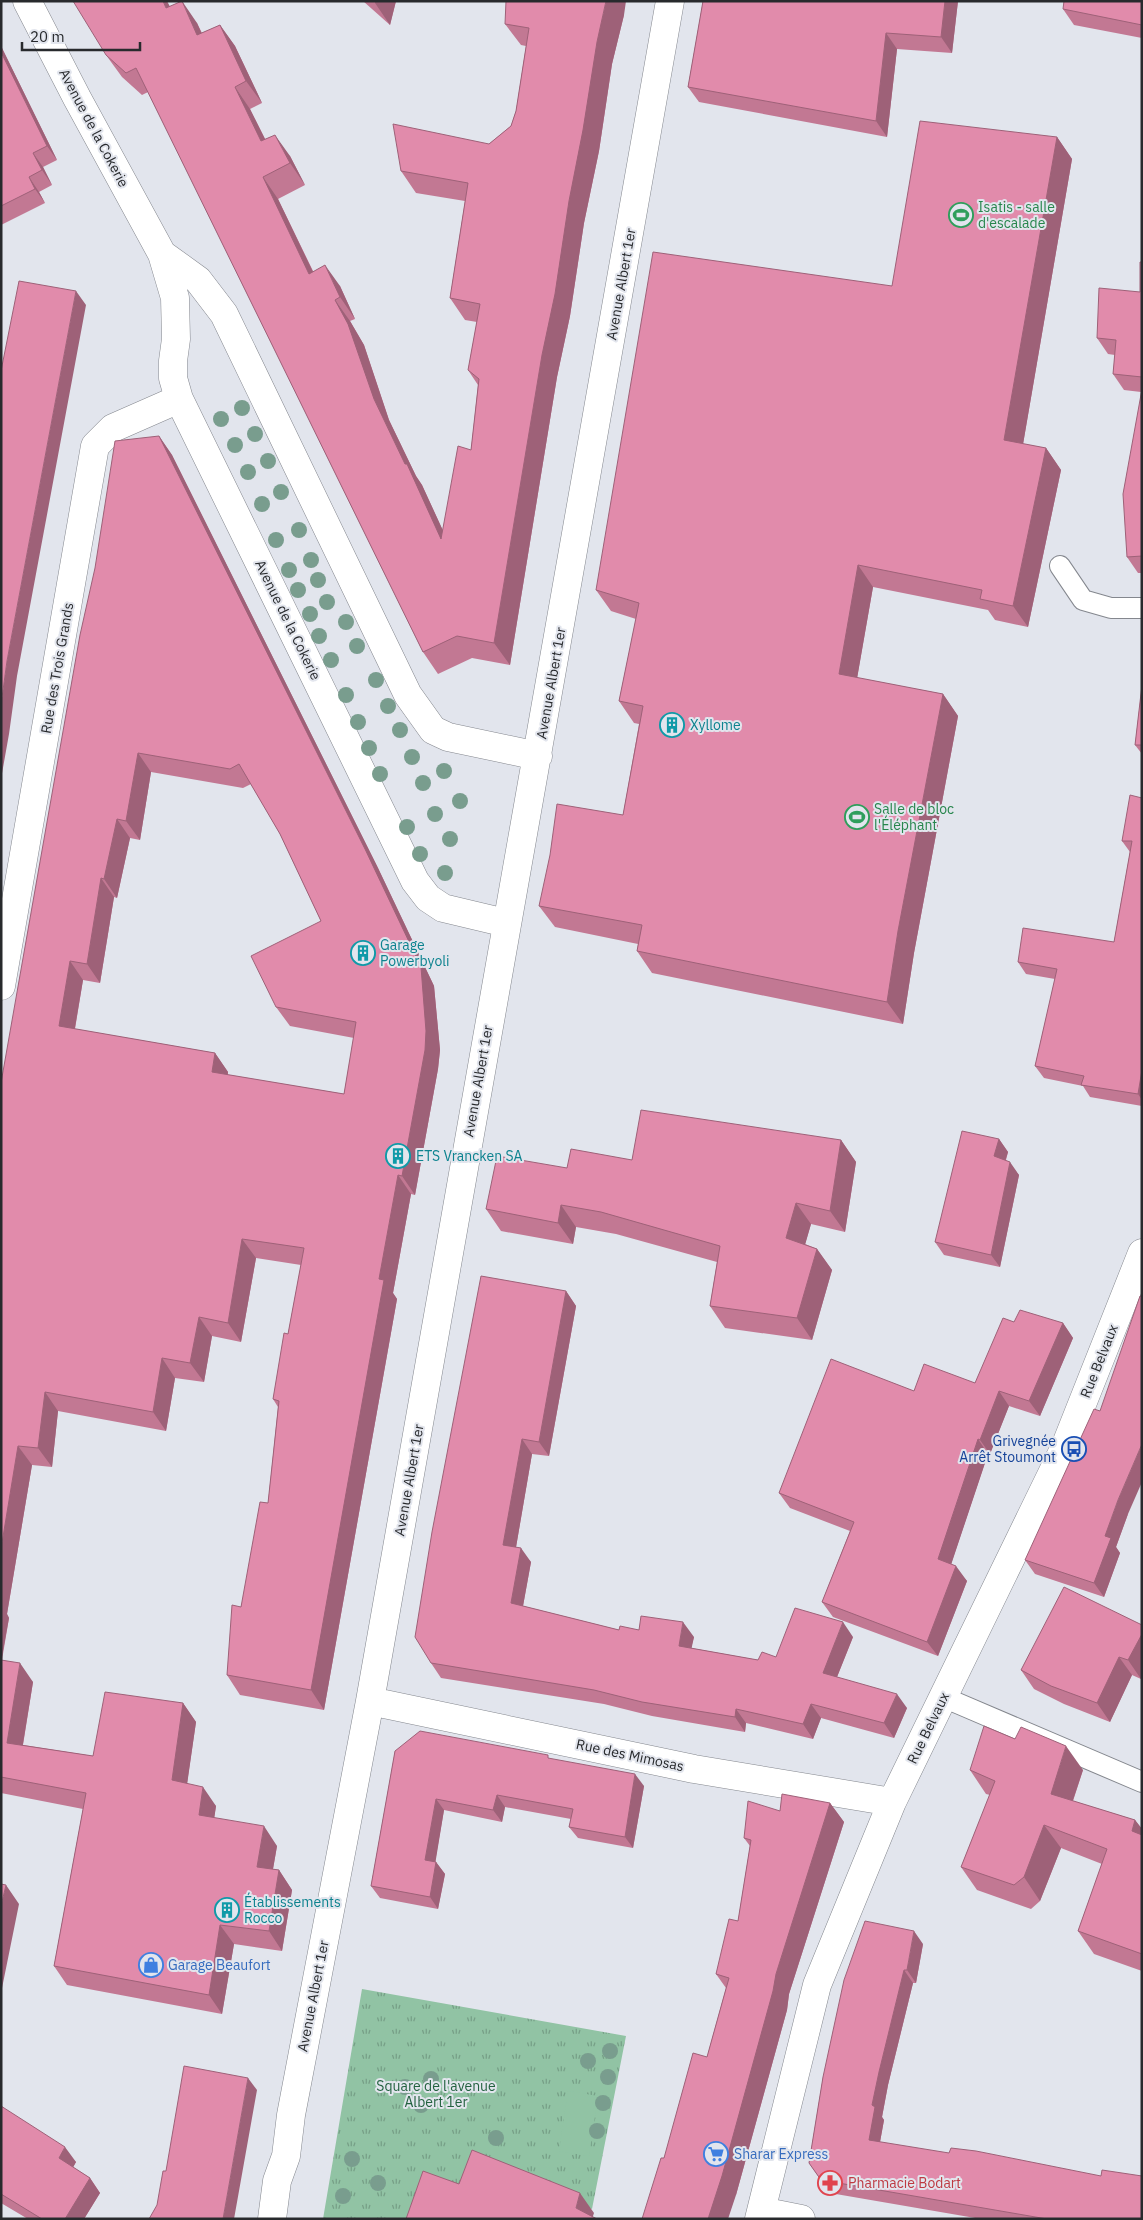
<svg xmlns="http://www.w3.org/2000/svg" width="1143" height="2220" font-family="'IBM Plex Sans',sans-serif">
<defs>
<pattern id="park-tufts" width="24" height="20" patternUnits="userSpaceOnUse" patternTransform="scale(1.25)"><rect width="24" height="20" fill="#91c3a4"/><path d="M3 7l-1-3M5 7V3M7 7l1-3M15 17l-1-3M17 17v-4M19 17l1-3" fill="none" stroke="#769f86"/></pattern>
</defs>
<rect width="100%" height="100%" fill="#e2e5ed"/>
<path fill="url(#park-tufts)" d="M362 1989 626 2036 592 2209 486 2170 424 2219H323Z"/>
<path fill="#91c3a4" d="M568 2091 598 2096 589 2156 559 2151Z"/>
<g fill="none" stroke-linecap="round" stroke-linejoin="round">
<defs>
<path id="lane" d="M1060 566 1083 600 1111 608H1142
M943 1697 1142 1782"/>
<path id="street" d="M27 1 77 98 162 254 175 298 176 339 173 361V378L179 399 415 881 428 898 443 908 506 923
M162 254 198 280 224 314 408 695 433 730 448 737 538 756
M1 986 95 446 113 428 179 399
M370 1701 694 1769 892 1802
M761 2211 801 2219
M272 2219 277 2181 286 2156 291 2115 370 1701 670 1
M759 2219 817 1985 892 1802 1065 1447 1142 1253"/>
</defs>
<use href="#lane" stroke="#84878e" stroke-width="22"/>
<use href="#street" stroke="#84878e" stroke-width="29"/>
<use href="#lane" stroke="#fff" stroke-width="20"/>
<use href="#street" stroke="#fff" stroke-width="28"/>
</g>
<g fill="#799d8e">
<circle cx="242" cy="408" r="8"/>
<circle cx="221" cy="419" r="8"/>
<circle cx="255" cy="434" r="8"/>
<circle cx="235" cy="445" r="8"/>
<circle cx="268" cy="461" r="8"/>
<circle cx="248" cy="472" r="8"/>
<circle cx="281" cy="492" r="8"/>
<circle cx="262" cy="504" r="8"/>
<circle cx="299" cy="530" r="8"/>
<circle cx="276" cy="540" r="8"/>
<circle cx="311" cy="560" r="8"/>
<circle cx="289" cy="570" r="8"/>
<circle cx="318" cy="580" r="8"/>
<circle cx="298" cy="590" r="8"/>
<circle cx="327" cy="602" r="8"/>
<circle cx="310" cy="614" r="8"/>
<circle cx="346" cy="622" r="8"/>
<circle cx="319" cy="636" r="8"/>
<circle cx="357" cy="646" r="8"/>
<circle cx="331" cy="660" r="8"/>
<circle cx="376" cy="680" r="8"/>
<circle cx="346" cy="695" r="8"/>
<circle cx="388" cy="706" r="8"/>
<circle cx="358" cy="722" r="8"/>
<circle cx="400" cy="730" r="8"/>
<circle cx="369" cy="748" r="8"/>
<circle cx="412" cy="757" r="8"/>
<circle cx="444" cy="771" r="8"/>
<circle cx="380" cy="774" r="8"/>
<circle cx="423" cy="783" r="8"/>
<circle cx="460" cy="801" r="8"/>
<circle cx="435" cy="814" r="8"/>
<circle cx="407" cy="827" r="8"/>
<circle cx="450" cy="839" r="8"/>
<circle cx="420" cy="854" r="8"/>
<circle cx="445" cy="873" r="8"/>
<circle cx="610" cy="2051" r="8"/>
<circle cx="588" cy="2061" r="8"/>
<circle cx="608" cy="2077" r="8"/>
<circle cx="431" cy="2079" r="8"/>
<circle cx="405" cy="2087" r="8"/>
<circle cx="603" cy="2103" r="8"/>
<circle cx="421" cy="2105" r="8"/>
<circle cx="597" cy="2131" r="8"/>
<circle cx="496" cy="2138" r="8"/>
<circle cx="352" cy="2159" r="8"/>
<circle cx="378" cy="2183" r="8"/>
<circle cx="343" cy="2196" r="8"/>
</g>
<path fill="#c27893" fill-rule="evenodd" d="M363 1H396L390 25Z
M703 1H958L952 53 897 49 887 137 699 102 688 87Z
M1142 1V38L1074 25 1063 9Z
M170 6 197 23 202 33 220 25 235 46 262 103 250 109 265 139 290 156 305 185 278 199 313 271 340 286 355 319 350 321 364 345 389 420 416 476 422 485 443 531 471 450 478 385 468 370 477 322 465 320 450 298 465 201 416 193 401 171 489 144 511 126 516 111 526 46 521 45 505 24 624 15 612 64 599 151 584 223 570 316 557 377 510 665 472 658 438 674 423 652 148 92 142 95 122 77 106 55Z
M1 46 57 160 43 167 52 185 39 192 45 203 1 225Z
M1057 137 1072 159 1023 444 1046 448 1061 470 1028 627 995 620 988 610 873 587 857 678 943 694 958 716 914 953 903 1024 652 973 637 951 638 944 555 927 539 906 623 815 639 724 634 723 619 701 636 619 611 611 596 590 892 286Z
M1142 262V573H1138L1127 557 1141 392 1124 390 1113 374 1115 355 1108 354 1097 338 1140 292Z
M159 436 172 455 378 868 434 986 440 1050 438 1069 415 1195 411 1194 393 1293 397 1299 324 1710 240 1695 227 1675 241 1607 268 1503 278 1407 273 1399 288 1334 301 1265 256 1258 241 1342 212 1336 204 1382 175 1378 166 1431 58 1411 52 1467 32 1465 7 1614 9 1618 2 1660 33 1682 23 1745 93 1756 183 1703 196 1722 187 1783 216 1806 214 1818 277 1846 273 1869 279 1870 292 1890 282 1951 234 1944 222 2014 67 1985 54 1966 83 1809 1 1793V1083ZM151 772 243 788 251 784 280 834 321 921 276 1007 290 1026 354 1038 344 1094 228 1075V1072L215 1053 75 1029 83 980 100 983 114 897 117 898 130 838 140 840Z
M1142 685V754L1135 745Z
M1142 798V1106L1090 1097 1083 1086 1044 1078 1035 1066 1055 979 1026 974 1018 962 1114 942 1130 852 1122 841Z
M999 1139 1008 1152 1006 1160 1019 1175 1000 1267 944 1255 935 1242Z
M841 1140 856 1162 845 1232 811 1224 805 1244 817 1249 832 1270 812 1340 725 1328 710 1306 717 1262 616 1234 576 1227 573 1244 501 1231 486 1209 567 1168 632 1160Z
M566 1291 576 1306 549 1456 532 1454 516 1547 531 1562 523 1606 619 1630H639L694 1637 691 1648 758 1660 776 1657 853 1637 837 1677 907 1708 894 1738 821 1718 813 1739 746 1723 745 1732 652 1716 604 1704 441 1678 431 1663Z
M1014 1322 1063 1323 1073 1338 1040 1416 1009 1406 990 1454H988L951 1564 967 1581 938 1656 833 1617 822 1602 850 1531 790 1508 779 1493 914 1391 975 1383Z
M1128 1514 1116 1547 1120 1553 1104 1597 1035 1574 1025 1560Z
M1142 1625V1678L1141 1679 1132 1675 1110 1722 1064 1704 1034 1689 1021 1670Z
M395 1751 550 1759 644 1786 633 1848 578 1838 569 1827 571 1819 505 1807 502 1822 444 1810 435 1862H436L445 1874 438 1909 380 1898 371 1886Z
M970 1770H1083L1073 1801 1135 1820 1142 1829V1971L1094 1954 1078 1931 1102 1864 1061 1848 1040 1901 1031 1909 977 1890 961 1867 990 1795 986 1794Z
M830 1803 844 1822 789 1994 787 2010 736 2195 664 2158 707 2057 726 1988 716 1974 738 1921 750 1846 744 1838 780 1811Z
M923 1944 916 1983H913L888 2085 882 2117 884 2120 880 2142 1142 2219H981L830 2193 809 2163 823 2077Z
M1 2106 76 2162 73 2167 90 2178 100 2193 84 2219H28L1 2203Z"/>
<path fill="#9e6178" d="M163 1H167L182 30 166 8Z
M182 1 197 23 212 57 197 35Z
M375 1H396L390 25 375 3Z
M606 1H626L624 15 612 64 599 151 584 223 570 316 557 377 510 665 494 643 542 355 569 201 597 42Z
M945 1H958L952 53 941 37Z
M220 25 235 46 262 103 246 81Z
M886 33 897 49 887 137 876 121Z
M1 46 57 160 47 146 1 52Z
M235 87 250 109 277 163 261 141Z
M275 135 290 156 305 185 290 163Z
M1057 137 1072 159 1020 462 1004 440Z
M33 153 43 167 52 185 42 170Z
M29 177 39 192 45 203 35 189Z
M263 177 278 199 324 295 309 274Z
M325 265 340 286 355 319 340 297Z
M76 291 86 305 17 676 9 734 1 779V705L7 661Z
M335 300 350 321 364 345 389 420 416 476 422 485 457 561 441 539 374 399Z
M159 436 172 455 378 868 434 986 440 1050 438 1069 415 1195 402 1176 425 1050Z
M1046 448 1061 470 1028 627 1013 606Z
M858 565 873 587 854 696 839 674Z
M943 694 958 716 914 953 903 1024 887 1002 898 931Z
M138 753 151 772 140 840 126 821Z
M117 819 130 838 117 898 104 879Z
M101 878 114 897 100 983 87 964Z
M70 961 83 980 72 1045 59 1026Z
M215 1053 228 1072 225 1092 212 1072Z
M1142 1070V1100L1138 1094Z
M999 1139 1008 1152 1003 1168 994 1156Z
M841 1140 856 1162 845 1232 830 1211Z
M1010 1162 1019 1175 1000 1267 991 1255Z
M398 1175 411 1194 393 1293 397 1299 324 1710 311 1690 379 1279Z
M796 1203 811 1224 801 1259 786 1238Z
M561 1205 576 1227 573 1244 558 1223Z
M242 1239 256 1258 241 1342 228 1323Z
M817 1249 832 1270 812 1340 797 1318Z
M566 1291 576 1306 549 1456 539 1442Z
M199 1317 212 1336 204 1382 190 1363Z
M1063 1323 1073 1338 1040 1416 1029 1401Z
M162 1358 175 1378 166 1431 153 1412Z
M999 1391 1009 1406 990 1454 980 1440Z
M45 1392 58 1411 52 1467 38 1448Z
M522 1439 532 1454 514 1559 503 1545Z
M978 1439 988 1454 948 1574 938 1559Z
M1142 1444V1482L1128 1514 1116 1547 1120 1553 1104 1597 1094 1583 1105 1536 1118 1500Z
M18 1446 32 1465 7 1614 9 1618 1 1662V1549Z
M521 1548 531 1562 521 1617 511 1603Z
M956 1566 967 1581 938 1656 927 1642Z
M683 1622 694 1637 689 1660 679 1646Z
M843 1622 853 1637 833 1687 823 1673Z
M1142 1634V1678L1141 1679 1128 1660Z
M1119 1657 1132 1675 1110 1722 1097 1703Z
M20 1663 33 1682 20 1762 7 1743Z
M897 1694 907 1708 894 1738 884 1723Z
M183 1703 196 1722 185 1799 172 1780Z
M811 1704 821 1718 813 1739 803 1724Z
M736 1709 746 1723 745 1732 735 1717Z
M1066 1746 1083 1770 1067 1818 1051 1794Z
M635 1774 644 1786 633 1848 625 1837Z
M203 1787 216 1806 212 1834 199 1815Z
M497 1795 505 1807 502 1822 493 1810Z
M436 1799 444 1810 434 1871 425 1860Z
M830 1803 844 1822 789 1994 787 2010 736 2195 728 2219H708L776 1974Z
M1135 1820 1142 1829V1845L1132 1831Z
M1044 1825 1061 1848 1040 1901 1024 1877Z
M264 1826 277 1846 270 1886 257 1867Z
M436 1862 445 1874 438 1909 430 1897Z
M279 1870 292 1890 282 1951 269 1931Z
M6 1885 19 1904 1 1993V1906Z
M220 1925 234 1944 222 2014 209 1995Z
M914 1931 923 1944 916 1983 907 1970Z
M904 1970 913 1983 888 2085 882 2117 884 2120 878 2153 869 2140 872 2105 879 2072Z
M248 2078 257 2090 234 2219H223Z
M65 2147 76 2162 70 2173 59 2158Z
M90 2178 100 2193 84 2219H65Z
M580 2193 594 2213 592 2219 576 2208Z"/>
<path fill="#e18bab" stroke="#9e6178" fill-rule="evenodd" d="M73 1H163L166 8 182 1 197 35 220 25 246 81 235 87 261 141 275 135 290 163 263 177 309 274 325 265 340 297 335 300 348 324 374 399 405 464H407L441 539 458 446 471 450 479 379 468 370 480 304 450 298 468 183 401 171 393 124 489 144 511 126 516 111 529 28 505 24 506 1H606L597 42 583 130 569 201 555 294 542 355 494 643 457 636 423 652 136 68 126 73 106 55Z
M703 1H945L941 37 886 33 876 121 688 87Z
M1064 1H1142V25L1063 9Z
M1 52 47 146 33 153 42 170 29 177 35 189 1 206Z
M920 121 1057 137 1004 440 1046 448 1013 606 980 599 982 590 858 565 839 674 943 694 898 931 887 1002 637 951 642 925 539 906 550 855 557 804 623 815 643 706 619 701 639 603 596 590 653 252 892 286Z
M1140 262H1142V377L1113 374 1116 340 1097 338 1099 288 1140 292Z
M19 281 76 291 7 661 1 705V371Z
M1142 389V556L1127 557 1123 494Z
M159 436 365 849 421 967 426 1031 425 1050 402 1176 398 1175 379 1279 384 1280 311 1690 227 1675 232 1605 241 1607 260 1502 268 1503 279 1401 273 1399 284 1333 288 1334 304 1248 242 1239 228 1323 199 1317 190 1363 162 1358 153 1412 45 1392 38 1448 18 1446 1 1549V1083L80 635 95 568 115 441ZM138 753 230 769 239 764 280 834 321 921 251 956 276 1007 356 1022 344 1094 212 1072 215 1053 59 1026 70 961 87 964 101 878 104 879 117 819 126 821Z
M1142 685V745H1135Z
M1130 795 1142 798V1070L1138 1094 1081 1085 1084 1076 1035 1066 1057 969 1018 962 1023 928 1114 942 1132 841H1122Z
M641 1110 841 1140 830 1211 796 1203 786 1238 817 1249 797 1318 710 1306 720 1246 601 1212 561 1205 558 1223 486 1209 497 1156 567 1168 571 1149 632 1160Z
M962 1131 999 1139 994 1156 1010 1162 991 1255 935 1242Z
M481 1276 566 1291 539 1442 522 1439 503 1545 521 1548 511 1603 619 1630 620 1626 639 1630 641 1616 683 1622 679 1646 758 1660 762 1652 776 1657 795 1608 843 1622 823 1673 897 1694 884 1723 811 1704 803 1724 736 1709 735 1717 642 1702 594 1690 431 1663 415 1637 432 1532Z
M1140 1296H1142V1444L1118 1500 1105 1536 1111 1538 1094 1583 1025 1560 1094 1409 1100 1411Z
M1020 1310 1063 1323 1029 1401 999 1391 980 1440 978 1439 938 1559 956 1566 927 1642 822 1602 854 1522 779 1493 831 1359 914 1391 924 1364 975 1383 1003 1318 1014 1322Z
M1064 1587 1142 1625V1634L1128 1660 1119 1657 1097 1703 1051 1686 1021 1670Z
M1 1660 20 1663 7 1743 93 1756 105 1692 183 1703 172 1780 203 1787 199 1815 264 1826 257 1867 279 1870 269 1931 220 1925 209 1995 54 1966 86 1793 1 1777Z
M984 1726 1015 1739 1021 1727 1066 1746 1051 1794 1135 1820 1132 1831 1142 1835V1954L1078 1931 1107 1849 1044 1825 1024 1877 1014 1885 961 1867 995 1781 970 1770Z
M420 1731 548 1755V1758L635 1774 625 1837 569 1827 573 1809 497 1795 493 1810 436 1799 425 1860 436 1862 430 1897 371 1886 395 1751Z
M782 1794 830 1803 776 1974 773 1991 722 2176 708 2219H642L661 2158H664L693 2053 707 2057 729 1978 716 1974 729 1919 738 1921 751 1840 744 1838 748 1801 780 1811Z
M1 1884 6 1885 1 1906Z
M865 1921 914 1931 907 1970H904L879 2072 872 2105 875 2107 869 2140 949 2153 951 2148 976 2151 1101 2176 1102 2170 1142 2176V2219H1047L821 2180 809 2163 823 2077 844 1980Z
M184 2066 248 2078 223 2219H149L157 2205 163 2171H166Z
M1 2106 65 2147 59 2158 90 2178 65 2219H42L1 2194Z
M472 2150 580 2193 576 2208 597 2219H406L423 2171 459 2184Z"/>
<defs>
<symbol id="stadium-ring" viewBox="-11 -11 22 22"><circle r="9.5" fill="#e2e5ed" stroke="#2e9e5b" stroke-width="1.5"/><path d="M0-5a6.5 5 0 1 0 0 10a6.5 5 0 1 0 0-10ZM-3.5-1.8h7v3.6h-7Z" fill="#2e9e5b"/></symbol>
<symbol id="building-ring" viewBox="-11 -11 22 22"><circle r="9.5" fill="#e2e5ed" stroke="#0f9aa8" stroke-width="1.5"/><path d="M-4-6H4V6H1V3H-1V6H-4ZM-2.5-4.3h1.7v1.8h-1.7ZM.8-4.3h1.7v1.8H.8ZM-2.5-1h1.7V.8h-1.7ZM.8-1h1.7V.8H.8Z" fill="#0f9aa8"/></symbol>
<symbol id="bus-ring" viewBox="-11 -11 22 22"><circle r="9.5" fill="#e2e5ed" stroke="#1a4fb4" stroke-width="1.5"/><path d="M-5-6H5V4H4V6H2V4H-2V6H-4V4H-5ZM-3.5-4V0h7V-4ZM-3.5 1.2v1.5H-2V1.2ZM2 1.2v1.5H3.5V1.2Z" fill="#1a4fb4"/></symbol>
<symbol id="shop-ring" viewBox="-11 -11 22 22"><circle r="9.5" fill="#e2e5ed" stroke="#3f7fe0" stroke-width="1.5"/><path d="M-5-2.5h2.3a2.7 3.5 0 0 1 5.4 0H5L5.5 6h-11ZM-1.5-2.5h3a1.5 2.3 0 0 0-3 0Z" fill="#3f7fe0"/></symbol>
<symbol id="supermarket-ring" viewBox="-11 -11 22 22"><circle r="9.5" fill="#e2e5ed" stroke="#3f7fe0" stroke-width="1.5"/><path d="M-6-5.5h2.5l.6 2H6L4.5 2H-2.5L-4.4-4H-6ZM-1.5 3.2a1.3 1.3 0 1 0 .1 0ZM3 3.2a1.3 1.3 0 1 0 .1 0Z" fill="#3f7fe0"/></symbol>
<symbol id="pharmacy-ring" viewBox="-11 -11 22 22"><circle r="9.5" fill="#e2e5ed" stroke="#e0444e" stroke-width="1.5"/><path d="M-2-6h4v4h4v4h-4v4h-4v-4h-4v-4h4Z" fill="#e0444e"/></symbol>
</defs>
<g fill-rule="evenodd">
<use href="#stadium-ring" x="947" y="201" width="28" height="28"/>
<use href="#building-ring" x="658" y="711" width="28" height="28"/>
<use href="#stadium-ring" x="843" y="803" width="28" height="28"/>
<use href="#building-ring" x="349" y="939" width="28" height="28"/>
<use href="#building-ring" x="384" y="1142" width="28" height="28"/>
<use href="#bus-ring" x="1060" y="1435" width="28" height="28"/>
<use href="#building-ring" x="213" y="1896" width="28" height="28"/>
<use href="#shop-ring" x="137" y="1951" width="28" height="28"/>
<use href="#supermarket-ring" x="702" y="2140" width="28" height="28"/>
<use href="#pharmacy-ring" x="816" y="2169" width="28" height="28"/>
</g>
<g text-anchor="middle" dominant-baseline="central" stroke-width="4" stroke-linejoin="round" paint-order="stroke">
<g font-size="14" fill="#282a2d" stroke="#e2e5ed">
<text transform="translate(94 128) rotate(62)">Avenue de la Cokerie</text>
<text transform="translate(621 284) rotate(-80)">Avenue Albert 1er</text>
<text transform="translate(288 620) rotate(64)">Avenue de la Cokerie</text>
<text transform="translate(57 668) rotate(-80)">Rue des Trois Grands</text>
<text transform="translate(551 683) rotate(-80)">Avenue Albert 1er</text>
<text transform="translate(478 1081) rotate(-80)">Avenue Albert 1er</text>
<text transform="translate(1099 1361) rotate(-68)">Rue Belvaux</text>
<text transform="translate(409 1480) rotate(-80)">Avenue Albert 1er</text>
<text transform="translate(928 1728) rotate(-64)">Rue Belvaux</text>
<text transform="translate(630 1755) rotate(12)">Rue des Mimosas</text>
<text transform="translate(313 1996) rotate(-79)">Avenue Albert 1er</text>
</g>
<g font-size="14" fill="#27864d" stroke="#e2e5ed" text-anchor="start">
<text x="978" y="207">Isatis - salle<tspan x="978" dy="16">d'escalade</tspan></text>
<text x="874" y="809">Salle de bloc<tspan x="874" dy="16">l'Éléphant</tspan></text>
</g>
<g font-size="14" fill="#0d838f" stroke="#e2e5ed" text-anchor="start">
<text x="690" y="725">Xyllome</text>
<text x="380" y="945">Garage<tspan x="380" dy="16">Powerbyoli</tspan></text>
<text x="416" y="1156">ETS Vrancken SA</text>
<text x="244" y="1902">Établissements<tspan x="244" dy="16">Rocco</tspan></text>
</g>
<g font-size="14" fill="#164399" stroke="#e2e5ed" text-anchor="end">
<text x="1056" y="1441">Grivegnée<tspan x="1056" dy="16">Arrêt Stoumont</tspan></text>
</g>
<g font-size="14" fill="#366cbe" stroke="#e2e5ed" text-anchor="start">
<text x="168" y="1965">Garage Beaufort</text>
<text x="734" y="2154">Sharar Express</text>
</g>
<g font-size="14" fill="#236240" stroke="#e2e5ed">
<text x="436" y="2086">Square de l'avenue<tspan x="436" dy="16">Albert 1er</tspan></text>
</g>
<g font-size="14" fill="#be3a42" stroke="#e2e5ed" text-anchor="start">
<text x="848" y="2183">Pharmacie Bodart</text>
</g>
</g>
<rect width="1143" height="2220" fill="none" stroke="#282a2d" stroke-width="5"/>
<path d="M22 42v8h118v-8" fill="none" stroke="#282a2d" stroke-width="2.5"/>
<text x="30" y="42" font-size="15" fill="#282a2d" stroke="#e2e5ed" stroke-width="4" paint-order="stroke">20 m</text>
</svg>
